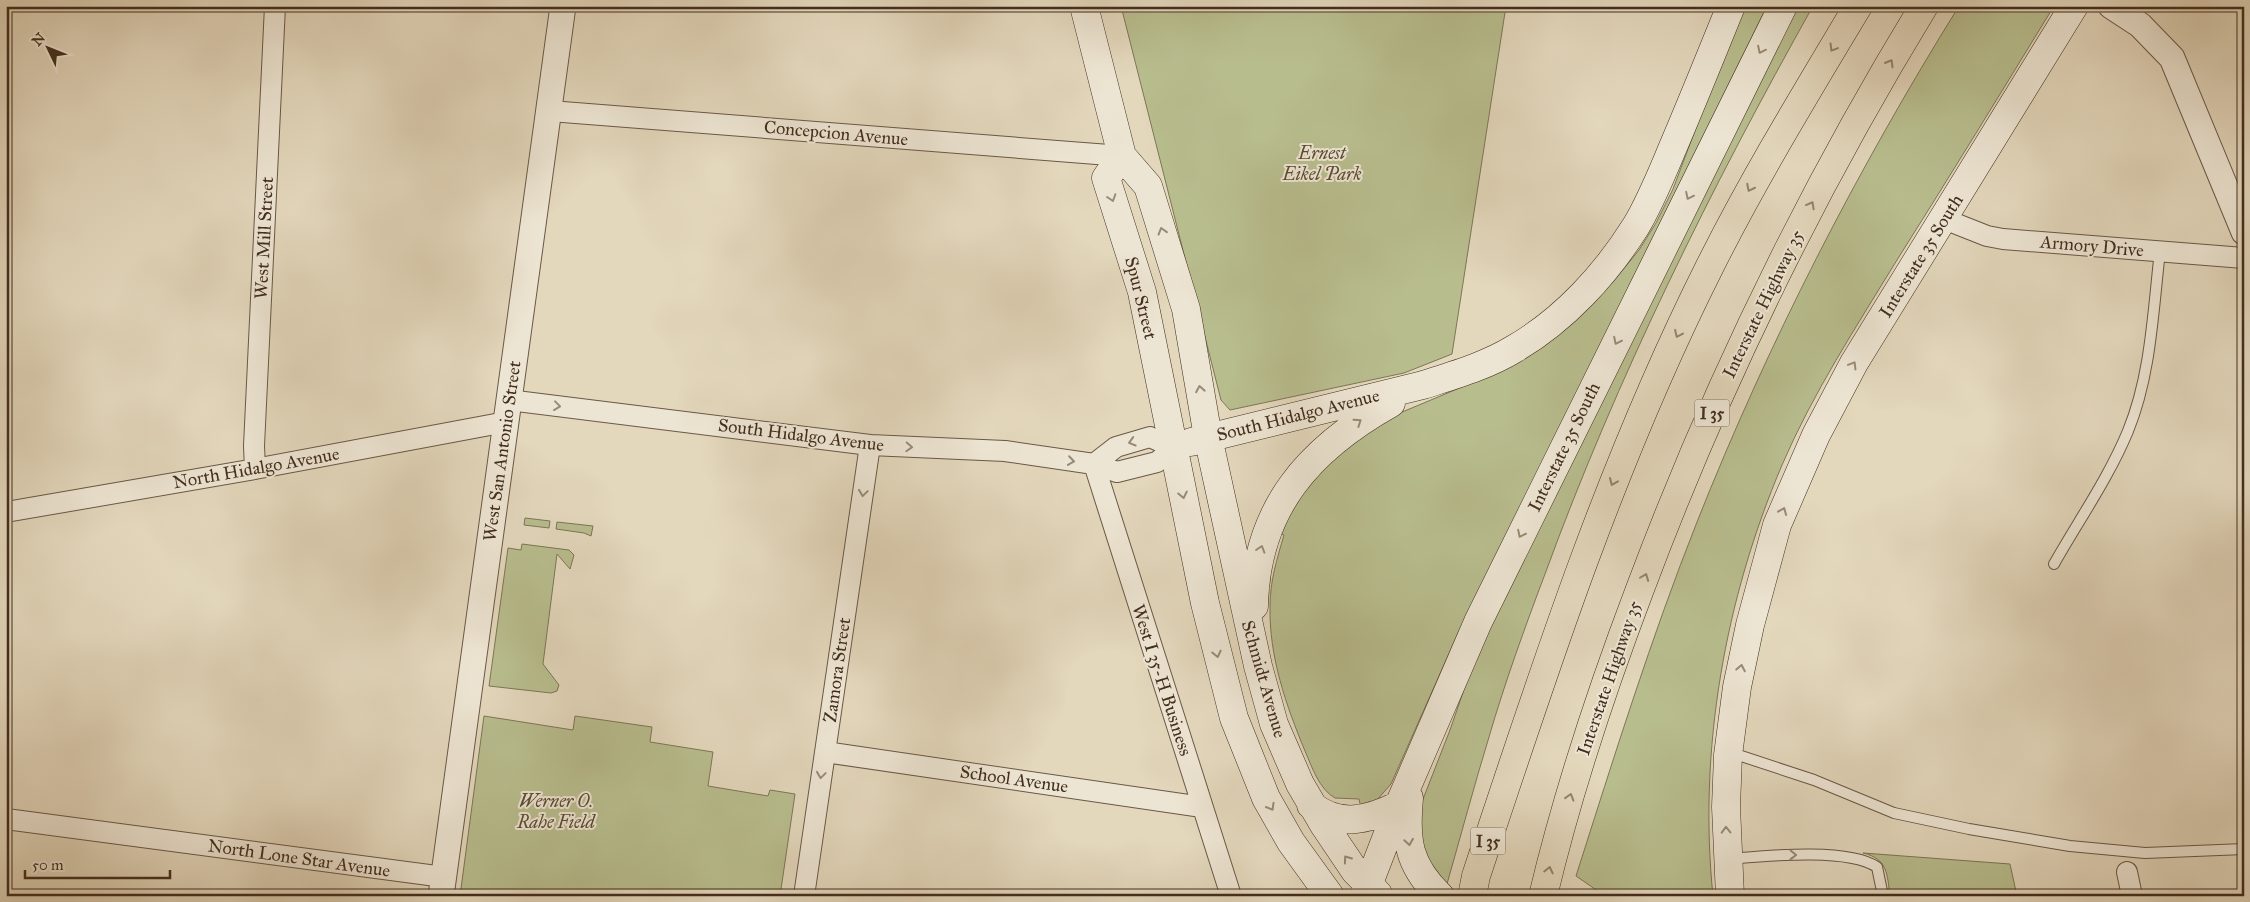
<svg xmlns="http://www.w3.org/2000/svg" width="2250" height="902" font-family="'IM FELL Great Primer',serif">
<rect width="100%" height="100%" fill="#e3d7bc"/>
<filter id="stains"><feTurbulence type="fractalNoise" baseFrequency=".004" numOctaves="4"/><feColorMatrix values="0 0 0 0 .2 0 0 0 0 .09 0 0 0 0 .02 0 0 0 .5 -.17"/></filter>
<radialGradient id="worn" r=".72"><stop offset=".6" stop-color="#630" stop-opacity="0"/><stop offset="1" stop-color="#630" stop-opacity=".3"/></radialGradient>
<path fill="#b8bd8e" stroke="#7d7656" d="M1121 6H1506L1452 354 1404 373 1230 410 1221 400Z
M1742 6H1767L1458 633 1391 784 1376 801 1361 808 1359 799 1335 798C1319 789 1312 767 1305 751 1286 705 1269 657 1270 606 1270 581 1277 559 1284 535L1279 533 1318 469 1376 423 1481 379 1555 336 1582 314 1613 282 1639 250 1656 223 1673 189Z
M1793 6H1813C1711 188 1617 377 1545 574 1525 627 1505 682 1489 737 1474 786 1461 835 1447 884L1434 872 1422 854 1418 812 1450 730 1478 649Z
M1959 6H2054C2002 91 1950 176 1897 260 1856 327 1813 393 1782 465 1725 599 1698 750 1713 896H1605L1576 876C1614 757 1651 638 1697 522 1768 343 1857 170 1959 6Z
M525 518 550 521 549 528 524 525Z
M557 522 593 526 591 536 584 533 556 529Z
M522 544 569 550 574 555 570 569 557 554 543 664 559 685 557 691 551 693 489 686 508 548 521 550Z
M484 716 573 730 575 716 652 727 650 742 713 752 708 786 768 796 770 790 795 794 780 896H460Z
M1863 853 2010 864 2017 896H1890C1887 874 1888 859 1863 853Z"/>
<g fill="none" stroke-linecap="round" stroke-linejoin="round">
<defs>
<path id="service" d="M2054 564C2079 520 2109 477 2128 431 2151 375 2153 311 2160 251
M1729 752 1814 780 1894 813 1969 829 2070 846 2145 853 2244 849
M1728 859C1764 856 1848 847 1877 867L1883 896"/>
<path id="minor" d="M550 111 1122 156
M1944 219 1987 236 2003 239 2244 258
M508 400 870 445 1005 451 1094 464 1117 472 1157 462 1174 448 1150 437 1116 447 1094 464
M1094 464 1231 896
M255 469 254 446 275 6
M6 512 255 469 506 422
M825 752 1202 807
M6 819 444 877
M2127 872 2132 896
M804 896 870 445"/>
<path id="tertiary" d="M2111 6 2140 25 2172 58 2244 232
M441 896 563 6"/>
<path id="secondary" d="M1084 6 1122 156 1148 186 1186 309 1208 437 1258 666 1274 724 1300 784 1324 825 1355 871 1378 894
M1122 156 1106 178 1142 292 1205 603 1234 718 1266 798 1291 842 1330 896
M1191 442 1423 385C1454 375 1486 366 1514 349 1564 320 1606 274 1636 226 1651 201 1662 173 1673 147 1693 100 1712 53 1731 6
M1254 606C1256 508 1309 449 1391 403
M1409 798C1405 840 1408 865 1440 896
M1311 805C1340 828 1368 820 1399 805
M1364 896 1399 805 1478 622 1783 6
M1730 896 1726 807 1728 755 1737 687 1750 625 1777 525 1816 435 1854 363 2074 6"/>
<path id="motorway" d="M1472 896 1476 876C1544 670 1611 463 1709 268 1754 178 1806 93 1858 6
M1543 896C1568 791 1602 689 1640 589 1716 386 1811 191 1924 6"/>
</defs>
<use href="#service" stroke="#6a5846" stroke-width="12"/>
<use href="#minor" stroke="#6a5846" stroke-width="22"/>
<use href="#tertiary" stroke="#6a5846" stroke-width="27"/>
<use href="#secondary" stroke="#422e1e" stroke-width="29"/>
<use href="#motorway" stroke="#422e1e" stroke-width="29"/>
<use href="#service" stroke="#ede5d3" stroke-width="10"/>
<use href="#minor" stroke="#ede5d3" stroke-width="20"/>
<use href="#tertiary" stroke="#ede5d3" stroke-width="25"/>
<use href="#secondary" stroke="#ede5d3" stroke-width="28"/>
<use href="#motorway" stroke="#e3d7bc" stroke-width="28"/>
</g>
<defs><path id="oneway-chevron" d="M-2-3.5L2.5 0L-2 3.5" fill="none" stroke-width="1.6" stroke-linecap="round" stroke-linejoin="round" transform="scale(1.25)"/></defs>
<g stroke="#92826d">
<use href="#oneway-chevron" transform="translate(1833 48) rotate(121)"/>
<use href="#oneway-chevron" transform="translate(1890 63) rotate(-60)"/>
<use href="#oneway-chevron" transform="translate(1750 188) rotate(117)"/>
<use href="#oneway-chevron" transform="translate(1811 205) rotate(-61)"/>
<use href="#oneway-chevron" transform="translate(1678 334) rotate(115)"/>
<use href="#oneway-chevron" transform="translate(1613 482) rotate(113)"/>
<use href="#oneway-chevron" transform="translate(1645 577) rotate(-69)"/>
<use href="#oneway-chevron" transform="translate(1570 797) rotate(-73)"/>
<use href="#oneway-chevron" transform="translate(1549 870) rotate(-77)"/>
</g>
<g stroke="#988a78">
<use href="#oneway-chevron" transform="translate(1761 50) rotate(116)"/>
<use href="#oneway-chevron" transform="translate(1689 196) rotate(116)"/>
<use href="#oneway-chevron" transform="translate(1112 198) rotate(72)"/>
<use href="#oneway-chevron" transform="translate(1162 231) rotate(-107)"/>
<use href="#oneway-chevron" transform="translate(1617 341) rotate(116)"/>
<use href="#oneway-chevron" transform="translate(1853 365) rotate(-59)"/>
<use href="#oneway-chevron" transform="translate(1200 389) rotate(-100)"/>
<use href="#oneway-chevron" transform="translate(557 406) rotate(7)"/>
<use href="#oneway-chevron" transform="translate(1358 422) rotate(-34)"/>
<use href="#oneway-chevron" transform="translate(1132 442) rotate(164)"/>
<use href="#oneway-chevron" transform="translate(909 447) rotate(3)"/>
<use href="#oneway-chevron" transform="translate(1071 461) rotate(8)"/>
<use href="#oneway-chevron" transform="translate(863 493) rotate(98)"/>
<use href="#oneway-chevron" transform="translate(1183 495) rotate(78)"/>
<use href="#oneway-chevron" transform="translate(1783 511) rotate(-68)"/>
<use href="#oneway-chevron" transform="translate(1521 534) rotate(116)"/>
<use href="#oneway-chevron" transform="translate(1261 549) rotate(-72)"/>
<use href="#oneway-chevron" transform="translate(1217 654) rotate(77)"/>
<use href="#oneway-chevron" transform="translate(1741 668) rotate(-79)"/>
<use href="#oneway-chevron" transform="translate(821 775) rotate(98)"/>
<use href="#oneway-chevron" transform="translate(1271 807) rotate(60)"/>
<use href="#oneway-chevron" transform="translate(1726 830) rotate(-91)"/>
<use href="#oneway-chevron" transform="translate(1409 842) rotate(81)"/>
<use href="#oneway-chevron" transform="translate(1793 855) rotate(1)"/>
<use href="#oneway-chevron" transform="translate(1347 859) rotate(-126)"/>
</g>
<g text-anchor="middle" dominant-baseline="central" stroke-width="4" stroke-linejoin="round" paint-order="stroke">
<g fill="#ede5d3" stroke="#756554" stroke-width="1">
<rect x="1694.5" y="399.5" width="35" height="27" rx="4"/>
<rect x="1470.5" y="827.5" width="35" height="27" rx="4"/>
</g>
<g font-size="16" font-weight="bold" fill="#422e1e">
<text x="1712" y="413">I 35</text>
<text x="1488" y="841">I 35</text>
</g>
<g font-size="18" fill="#422e1e" stroke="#ede5d3">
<text transform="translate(836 133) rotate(5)">Concepcion Avenue</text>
<text transform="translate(264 238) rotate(-87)">West Mill Street</text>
<text transform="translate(2092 246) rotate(5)">Armory Drive</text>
<text transform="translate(1921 256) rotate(-58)">Interstate 35 South</text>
<text transform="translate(1141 298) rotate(76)">Spur Street</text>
<text transform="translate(1763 304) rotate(-64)">Interstate Highway 35</text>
<text transform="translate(1298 415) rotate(-14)">South Hidalgo Avenue</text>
<text transform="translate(801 435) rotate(7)">South Hidalgo Avenue</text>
<text transform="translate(1564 447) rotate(-64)">Interstate 35 South</text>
<text transform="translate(502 451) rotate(-82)">West San Antonio Street</text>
<text transform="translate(256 468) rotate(-10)">North Hidalgo Avenue</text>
<text transform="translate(837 670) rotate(-82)">Zamora Street</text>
<text transform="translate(1609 678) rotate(-71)">Interstate Highway 35</text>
<text transform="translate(1264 679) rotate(74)">Schmidt Avenue</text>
<text transform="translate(1162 680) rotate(72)">West I 35-H Business</text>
<text transform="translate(1014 779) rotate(8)">School Avenue</text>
<text transform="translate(299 858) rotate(8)">North Lone Star Avenue</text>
</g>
<g font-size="18" font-style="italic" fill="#5a4b34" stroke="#ede5d3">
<text x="1322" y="153">Ernest<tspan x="1322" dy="21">Eikel Park</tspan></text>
<text x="556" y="801">Werner O.<tspan x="556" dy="21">Rahe Field</tspan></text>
</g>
</g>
<rect width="2250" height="902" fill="none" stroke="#e3d7bc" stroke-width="25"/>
<rect x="8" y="8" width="2235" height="887" fill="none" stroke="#422e1e" stroke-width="2.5"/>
<rect x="12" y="12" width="2225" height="877" fill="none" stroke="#422e1e"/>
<g transform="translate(48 48) rotate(313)" stroke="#ede5d3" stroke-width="4" paint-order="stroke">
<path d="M0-4L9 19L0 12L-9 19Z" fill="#422e1e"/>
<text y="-8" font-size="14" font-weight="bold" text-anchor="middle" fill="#422e1e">N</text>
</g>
<path d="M25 870v8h145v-8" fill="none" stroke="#422e1e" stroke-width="2.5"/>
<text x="32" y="870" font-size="15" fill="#422e1e" stroke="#ede5d3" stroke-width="4" paint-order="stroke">50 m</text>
<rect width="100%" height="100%" filter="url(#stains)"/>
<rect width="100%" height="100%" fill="url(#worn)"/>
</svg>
